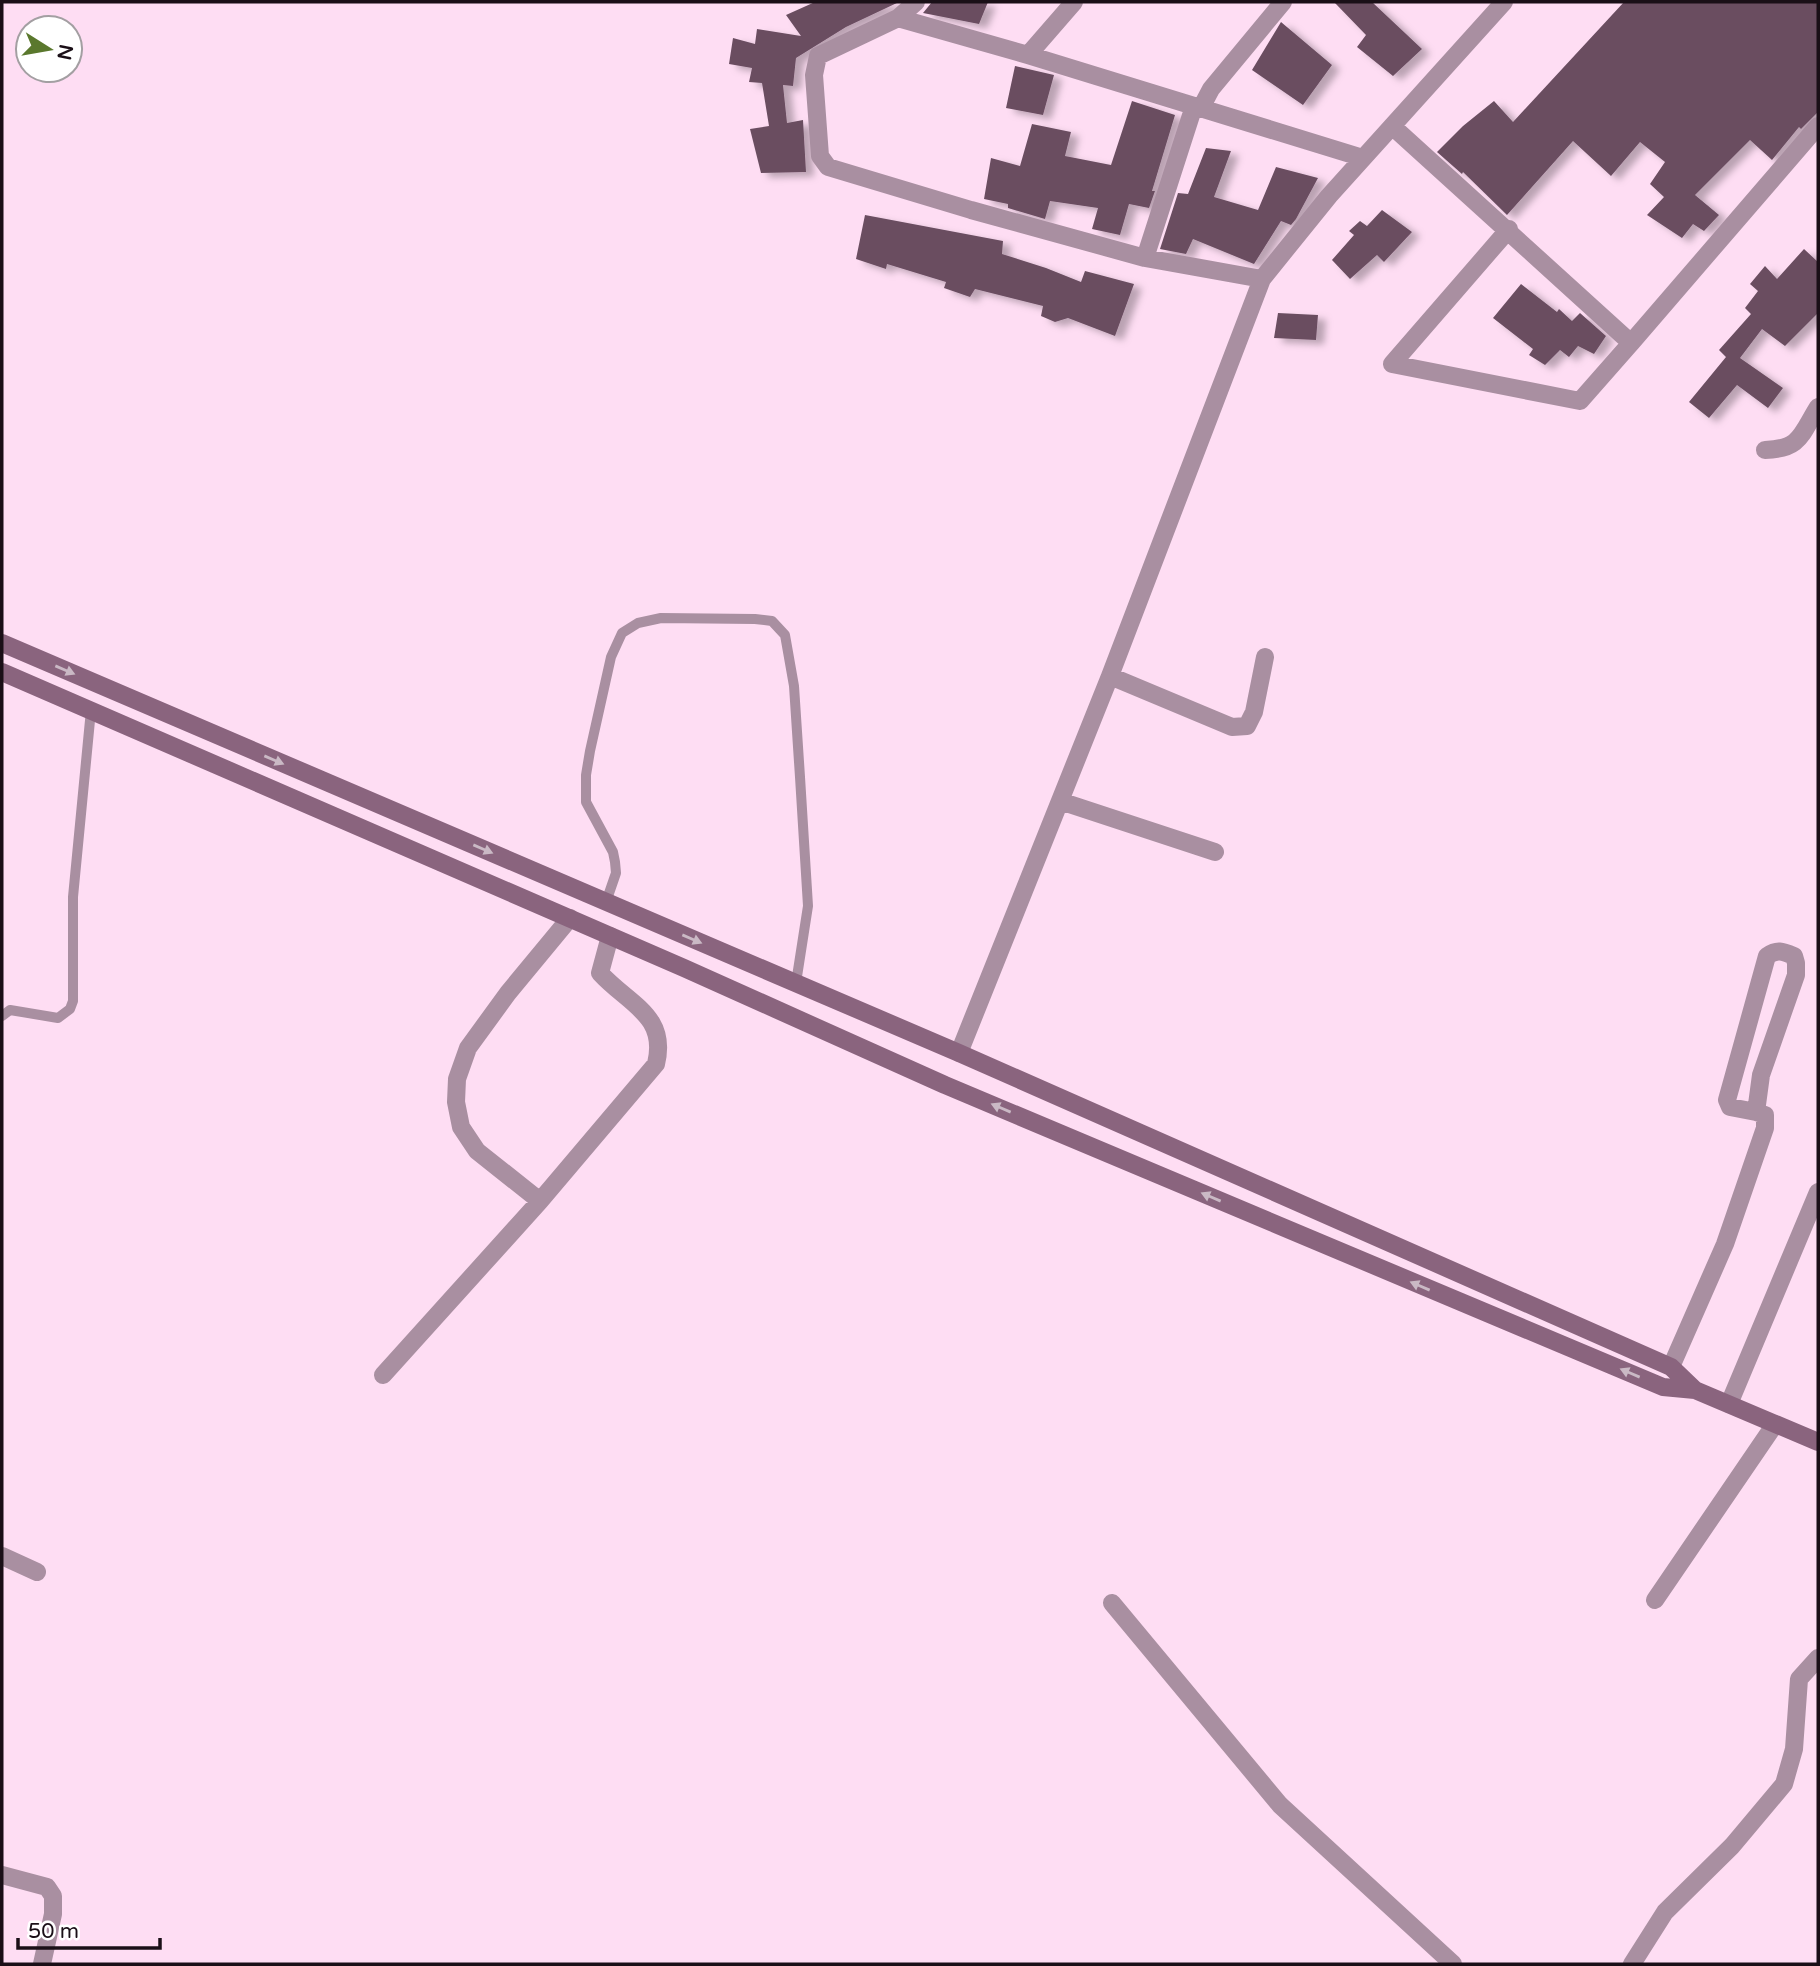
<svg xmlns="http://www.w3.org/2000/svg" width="1820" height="1966" font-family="'Varela Round',sans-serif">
<defs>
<filter id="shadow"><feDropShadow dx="8" dy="4.5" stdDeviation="3.5" flood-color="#0004"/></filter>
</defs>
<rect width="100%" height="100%" fill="#feddf3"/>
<path fill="#6a4e61" filter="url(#shadow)" d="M815 2H899L846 27 796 58 793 86 783 85 787 123 803 120 806 172 761 173 750 129 769 126 762 83 749 82 752 68 729 64 733 38 755 44 757 29 801 36 786 15Z
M932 2H988L979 24 923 13Z
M1334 2H1372L1422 49 1393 76 1357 47 1366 35Z
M1624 2H1818V112L1801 129 1799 127 1772 160 1750 140 1695 195 1719 215 1704 231 1693 224 1682 238 1647 215 1664 197 1650 184 1665 162 1640 142 1611 176 1573 141 1507 215 1463 172 1462 174 1437 152 1463 126 1494 101 1513 122Z
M1281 22 1332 65 1303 105 1252 70Z
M1015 66 1054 75 1043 115 1006 108Z
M1132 101 1175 115 1152 191H1155L1149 208 1129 204 1120 235 1092 229 1098 208 1050 201 1045 219 1008 208V204L984 199 991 158 1020 166 1032 124 1071 132 1065 156 1111 165Z
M1206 148 1231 151 1214 197 1258 210 1276 167 1318 178 1296 219 1291 225 1281 221 1254 264 1193 239 1186 254 1160 249 1178 193 1188 194Z
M1382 210 1412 232 1384 262 1377 255 1350 279 1332 260 1354 235 1349 231 1360 221 1367 226Z
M865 215 1003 241 1002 254 1046 268 1081 282 1085 271 1134 284 1115 336 1068 318 1055 322 1041 316 1043 306 975 289 970 297 944 288 946 282 887 264 886 269 856 259Z
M1804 249 1818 262V313L1785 346 1762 329 1740 358 1783 388 1768 408 1737 385 1709 418 1689 402 1726 357 1719 350 1751 314 1745 308 1758 291 1750 284 1765 266 1777 279Z
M1521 284 1557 312 1559 309 1572 321 1580 313 1606 336 1594 354 1578 346 1569 357 1560 350 1545 365 1529 355 1533 349 1493 318Z
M1278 313 1318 315 1316 340 1274 338Z"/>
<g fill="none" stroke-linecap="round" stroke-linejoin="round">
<path stroke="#a98fa1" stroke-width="10" d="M606 902 616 873 615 862 613 852 586 802V775L590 751 611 657 622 633 638 623 661 618 755 619 772 621 785 635 794 686 800 777 808 906 796 983
M2 1016 10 1010 58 1018 70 1009 73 1001V897L91 710"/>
<path stroke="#a98fa1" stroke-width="18" d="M916 2 898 18 818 56 814 75 820 156 828 167 971 210 1145 258 1262 279
M898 18 1028 55 1363 158
M1028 55 1074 2
M1201 108 1211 89 1283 2
M1392 126 1631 343 1818 126
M1509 229 1392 364 1580 401 1631 343
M1145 258 1194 106
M1765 450C1801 449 1801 434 1818 407
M1110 676 1232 727 1247 726 1254 712 1265 657
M1060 801 1215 852
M959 1053 1110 676 1262 279 1329 196 1504 2
M540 1201 477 1151 461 1127 456 1102 457 1079 468 1048 508 993 570 918
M1671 1367 1725 1244 1765 1128V1115L1756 1112 1761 1075 1796 975V963L1794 956C1782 951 1777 949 1767 956L1727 1100 1730 1107 1756 1112
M383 1375 540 1201 656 1064C668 1015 628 1004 600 973L610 936
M1729 1404 1818 1192
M2 1556 37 1572
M1655 1600 1775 1424
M1112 1603 1280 1805 1453 1964
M2 1875 47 1887 53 1896V1914L42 1964
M1632 1964 1665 1912 1732 1846 1784 1784 1794 1749 1799 1679 1818 1658"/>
<path stroke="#8a647e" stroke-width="18" d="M2 643 959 1053 1671 1367 1695 1390
M2 672 684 968 945 1085 1663 1387 1695 1390 1818 1442"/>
</g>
<defs><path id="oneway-solid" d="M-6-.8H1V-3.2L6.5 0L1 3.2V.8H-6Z" transform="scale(1.75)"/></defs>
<g fill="#cab9c5">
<use href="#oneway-solid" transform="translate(65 670) rotate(23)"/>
<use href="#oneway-solid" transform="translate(274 760) rotate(23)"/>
<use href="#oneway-solid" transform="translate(483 849) rotate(23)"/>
<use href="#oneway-solid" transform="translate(692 939) rotate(23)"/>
<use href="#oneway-solid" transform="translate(1001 1108) rotate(-157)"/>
<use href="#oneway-solid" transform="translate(1211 1197) rotate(-157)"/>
<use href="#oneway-solid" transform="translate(1420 1286) rotate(-157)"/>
<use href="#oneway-solid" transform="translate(1630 1373) rotate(-157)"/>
</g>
<rect width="1820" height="1966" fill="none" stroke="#1a0f17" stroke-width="7"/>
<g transform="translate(49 49) rotate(101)"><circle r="33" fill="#ffffff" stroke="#a39fa2" stroke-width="2"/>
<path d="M0-5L12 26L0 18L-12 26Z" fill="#5a782d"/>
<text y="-10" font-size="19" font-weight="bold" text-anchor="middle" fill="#1a0f17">N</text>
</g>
<path d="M18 1938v10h142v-10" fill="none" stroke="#1a0f17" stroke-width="3.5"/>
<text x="28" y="1938" font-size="21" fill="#1a0f17" stroke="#ffffff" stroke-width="5" paint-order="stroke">50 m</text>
</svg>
